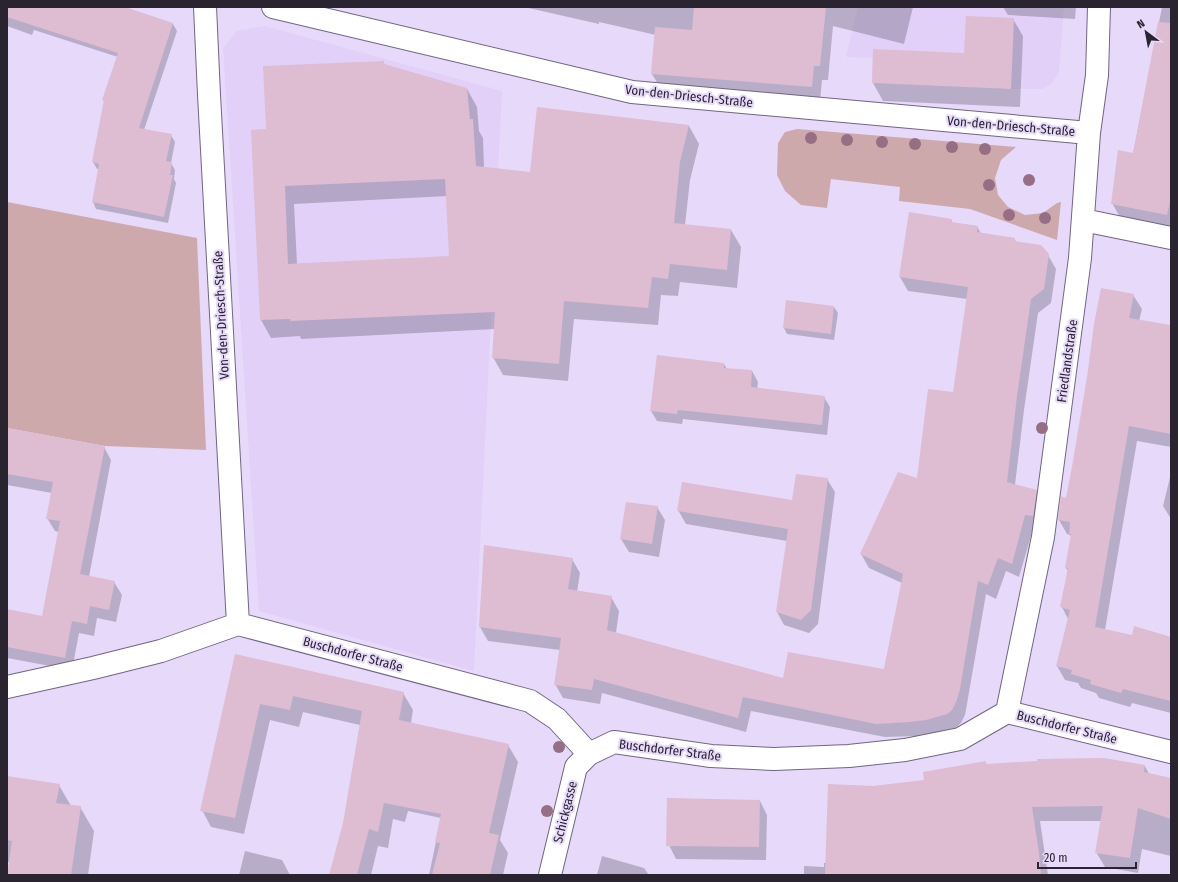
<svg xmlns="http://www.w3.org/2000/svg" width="1178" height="882" font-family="'Fira Sans Condensed',sans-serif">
<rect width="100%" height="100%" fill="#e7d9fa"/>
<path fill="#e2d0f9" d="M858 7H1064L1059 72 1052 83 1042 89H1011L872 83 873 58 846 57Z
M265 26 502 91 474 671 259 611 223 48 237 31Z"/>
<path fill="#cda9ac" d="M797 129 1016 147 1001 160 995 178 998 195 1008 207 1025 215 1043 213 1057 203 1061 202 1057 240 970 209 899 201 900 187 831 179 827 208 801 205 785 191 777 175 778 143 785 132Z
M7 202 197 238 206 450 105 446 7 428Z"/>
<path fill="#0003" fill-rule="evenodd" d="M7 7H122L173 24 177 31 144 130 171 135 175 142 171 163 175 170 174 179 176 183 168 223 96 209 93 202 99 169H97L93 162 105 102 103 100 118 57 34 30 32 35 7 26Z
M524 7H913L904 44 833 26 828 80H822L820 101 661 89 652 74 656 35 599 22V24Z
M1003 7H1076L1075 19 1008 15Z
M1162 7H1171V227L1120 217 1112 203 1133 154Z
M1013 19 1023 36 1020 107 883 101 873 83 965 54Z
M383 62 386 66 467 89 477 107 479 131 483 138 484 168 531 174 689 126 699 144 690 180 685 225 731 230 741 247 737 288 680 282 678 296 661 295 658 325 574 319 568 381 503 375 493 357 495 329 301 339 300 336 271 338 261 320 252 131 267 130ZM447 196 450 257 297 264 294 204Z
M951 220 953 223 977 226 981 234 1014 238 1016 242 1048 255 1056 269 1051 303 1038 313 1024 410 1015 485 1036 491 1044 505 1033 529 1019 577 1006 571 996 599 986 594 967 704 965 715 961 723 955 728 946 731 918 736 885 737 751 711 746 732 602 693 600 704 563 698 555 684 560 650 488 641 480 627 572 559 580 573 577 592 611 597 619 611 616 633 784 679 884 670 902 583 869 568 861 554 899 473 918 480 954 393 967 299 908 291 900 277Z
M1133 295 1142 309 1139 321 1171 326V447L1137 441 1105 630 1133 636 1171 638V713L1132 703 1130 707 1099 698 1096 693 1081 688 1078 683 1065 680 1057 666 1068 619 1062 607 1068 571 1066 568 1072 537 1070 535 1067 534 1059 520Z
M834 307 838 313 834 340 787 334 784 328Z
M724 364 727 369 752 371 758 382 757 389 824 397 830 407 827 435 683 419 682 424 657 421 651 411Z
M7 429 104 447 111 460 89 577 114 582 122 595 116 622 97 618 94 636 79 633 72 670 7 658V610L43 617 59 532 55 531 47 518 52 493 7 485Z
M1171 473V519L1163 506Z
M827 479 835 492 818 624 809 633 784 625 777 612 787 541 686 524 678 510 793 501Z
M657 507 665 520 659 557 629 552 621 539Z
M236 655 403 693 413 710 411 723 508 745 518 762 500 840 508 853 503 875H429L441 818 408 811 405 822 393 819 388 848 378 846 371 875H331L344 824 360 725 303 712 299 727 270 720 244 834 211 827 202 810Z
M985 762 987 765 1145 766 1149 774 1171 779V856L1142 849 1138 873 1105 867 1096 852 1102 821H1040L1048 875H804V866L824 867V863H826L873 787 925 781Z
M7 777 59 785 71 806 80 807 94 831 88 875H8L10 862H7Z
M760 801 767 815 766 860 676 859 669 845Z
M245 851 282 860 290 875H239Z
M602 856 644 868 649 875H597Z"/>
<path fill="#debcd2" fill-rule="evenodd" d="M7 7H125L173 23 139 128 172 134 166 161 172 162 170 175H173L164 217 92 202 99 164 92 162 104 100H102L118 53 7 17Z
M694 7H826L820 66H814L812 87 651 74 655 27 692 30Z
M966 16 1014 18 1011 89 872 83 873 49 964 53Z
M1158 22 1171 23V197L1167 215 1111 204 1118 150 1133 153Z
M384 61V64L467 88 470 119H473L476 166 530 172 537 107 689 125 680 162 674 223 731 229 727 270 670 264 668 279 652 277 648 308 564 301 559 364 492 358 495 312 290 321V319L260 320 251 130 266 129 263 66ZM445 179 449 256 288 264 285 186Z
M909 212 952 219 951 222 978 226 977 232 1015 238V241L1041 245 1049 254 1044 289 1031 299 1017 396 1007 482 1037 490 1033 516 1025 515 1012 564 998 558 988 585 978 581 960 689 957 700 952 710 947 714 926 720 910 722 876 724 743 697 738 718 594 679 592 690 554 685 561 638 479 627 484 545 573 558 568 589 612 596 607 630 783 678 788 652 884 669 903 574 860 554 898 472 917 478 928 389 953 392 968 287 899 277Z
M1101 288 1134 294 1129 318 1171 325V434L1129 426 1095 627 1132 635 1134 626 1171 637V701L1123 689 1121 693 1090 684 1091 680 1071 674 1072 670 1056 666 1070 610 1060 607 1068 568H1065L1071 534H1069L1070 522 1058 520 1061 496 1066 498 1072 467 1087 377 1094 324Z
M786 300 834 306 831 334 783 328Z
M657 355 724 363V368L752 370 751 387 825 396 822 425 678 410 677 414 650 411Z
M7 428 105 446 80 574 115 581 109 610 90 606 87 624 72 621 65 658 7 647V609L42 616 60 521 46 519 53 482 7 474Z
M796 474 828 478 811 610 801 620 776 612 788 529 677 511 682 482 792 500Z
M626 502 658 506 652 544 620 539Z
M235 654 404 692 399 720 509 744 489 833 499 835 490 875H432L440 843 435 842 441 814 384 803 378 832 369 829 357 875H329L343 823 362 711 293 696 290 710 260 704 235 818 200 811Z
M1104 758 1145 765 1144 772 1171 778V819L1138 808 1130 858 1095 853 1103 806 1032 807 1039 853 1041 875H825L828 784 873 786 924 780 923 772 986 761V764L1037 761V759Z
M7 776 60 784 56 803 81 806 71 875H7L12 841 7 840Z
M667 798 760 800 759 847 666 846Z"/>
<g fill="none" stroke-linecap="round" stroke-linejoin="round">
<defs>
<path id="minor" d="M205 7 209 95 238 624
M273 7 632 92 1089 133
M1083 220 1171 238
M7 687 93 668 161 651 238 624 530 701 557 719 589 754
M1007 712 1043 537 1080 258 1089 133 1097 75 1099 7
M550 875 576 767 589 754 614 742 711 756 774 759 849 756 905 750 960 739 1007 712 1171 752"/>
</defs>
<use href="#minor" stroke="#726583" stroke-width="24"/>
<use href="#minor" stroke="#fff" stroke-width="22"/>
</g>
<g fill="#966f84">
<circle cx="811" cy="138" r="6"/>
<circle cx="847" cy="140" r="6"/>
<circle cx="882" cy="142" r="6"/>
<circle cx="915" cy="144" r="6"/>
<circle cx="952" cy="147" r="6"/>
<circle cx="985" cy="149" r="6"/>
<circle cx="1029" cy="180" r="6"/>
<circle cx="989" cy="185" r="6"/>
<circle cx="1009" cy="215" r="6"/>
<circle cx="1045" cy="218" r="6"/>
<circle cx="1042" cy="428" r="6"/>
<circle cx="559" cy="747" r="6"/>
<circle cx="547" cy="811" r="6"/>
</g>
<g text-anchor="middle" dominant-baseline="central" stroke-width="4" stroke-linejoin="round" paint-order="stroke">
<g font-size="13" fill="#292430" stroke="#e7d9fa">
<text transform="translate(689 96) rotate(6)">Von-den-Driesch-Straße</text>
<text transform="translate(1011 126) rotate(5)">Von-den-Driesch-Straße</text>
<text transform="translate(221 315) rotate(-93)">Von-den-Driesch-Straße</text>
<text transform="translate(1067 361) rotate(-82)">Friedlandstraße</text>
<text transform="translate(353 654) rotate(15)">Buschdorfer Straße</text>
<text transform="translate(1067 727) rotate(14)">Buschdorfer Straße</text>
<text transform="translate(670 750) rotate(7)">Buschdorfer Straße</text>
<text transform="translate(565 812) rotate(-76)">Schickgasse</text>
</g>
</g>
<rect width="1178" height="882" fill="none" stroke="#292430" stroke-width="16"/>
<g transform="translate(1146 32) rotate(328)" stroke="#e7d9fa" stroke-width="3" paint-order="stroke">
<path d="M0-3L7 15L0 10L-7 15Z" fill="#292430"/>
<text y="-6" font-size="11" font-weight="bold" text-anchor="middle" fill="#292430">N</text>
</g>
<path d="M1038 862v6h98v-6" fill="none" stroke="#292430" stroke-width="2"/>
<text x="1044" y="862" font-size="12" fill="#292430" stroke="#e7d9fa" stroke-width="3" paint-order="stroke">20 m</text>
</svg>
